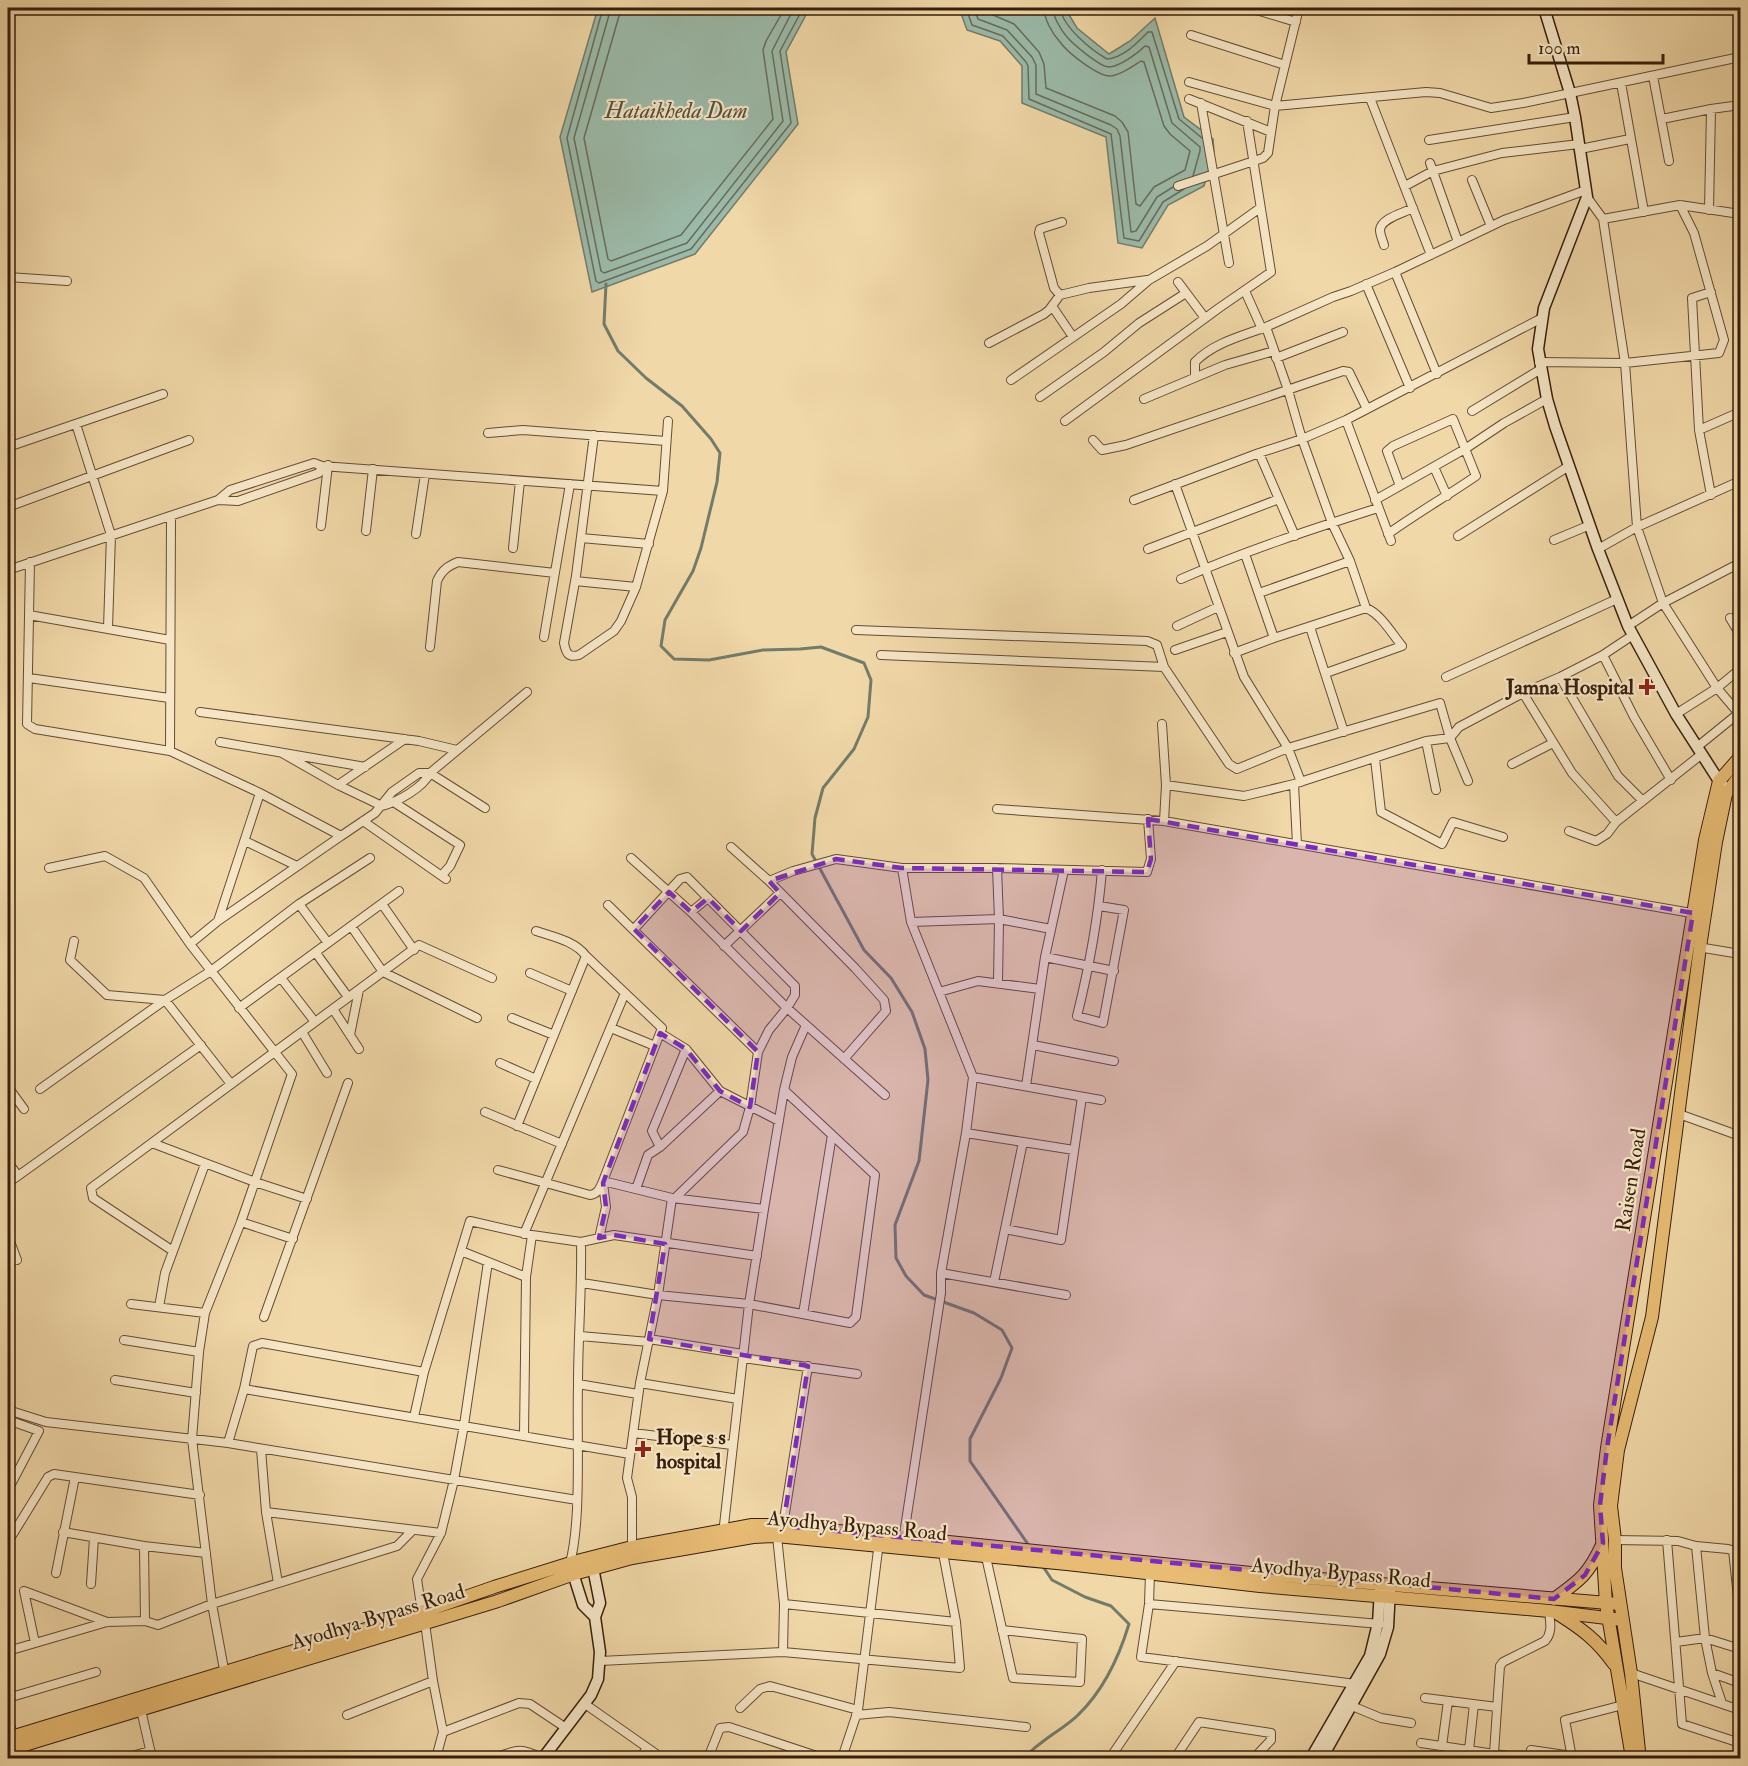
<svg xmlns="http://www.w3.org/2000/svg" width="1748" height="1766" font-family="'IM FELL Double Pica',serif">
<rect width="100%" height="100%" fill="#f1d8a8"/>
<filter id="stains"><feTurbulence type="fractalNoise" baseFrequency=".00333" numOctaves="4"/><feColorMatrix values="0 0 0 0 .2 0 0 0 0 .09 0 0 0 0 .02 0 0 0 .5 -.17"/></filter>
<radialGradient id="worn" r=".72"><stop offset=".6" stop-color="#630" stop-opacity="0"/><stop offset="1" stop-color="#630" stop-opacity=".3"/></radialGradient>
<path fill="#9bbaa9" stroke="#737c6a" stroke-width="1.5" d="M598 8H808L807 13 786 52 798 124 695 254 592 292 560 137Z
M959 8H1065L1077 28 1109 54 1130 41 1155 18 1184 117 1213 139 1214 152 1204 186 1168 205 1142 248 1118 243 1106 137 1022 103V66L1000 41 967 30Z"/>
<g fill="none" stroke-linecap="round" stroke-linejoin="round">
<path stroke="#686c5a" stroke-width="1.5" d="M603 8 567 138 596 281 599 283 691 249 791 123 780 51 801 12 802 8
M611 8 574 138 601 271 604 273 687 243 783 121 772 51 794 8
M620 8 619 16 584 138 608 259 611 261 681 235 773 119 763 50 766 41 785 8
M966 8 972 25 1003 36 1026 62 1028 66 1029 99 1111 134 1124 238 1139 241 1163 202 1184 189
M974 8 978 19 1007 30 1032 57 1036 65V94L1111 125 1117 129 1120 136 1131 232 1136 231 1157 197 1173 187
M983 8 986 12 1014 24 1039 52 1044 64 1046 88 1115 116 1122 122 1128 132 1136 204 1140 206 1154 187 1185 170 1190 151 1170 134 1164 126 1144 62 1141 61C1132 67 1121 75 1111 76 1098 77 1067 52 1060 42 1052 33 1044 19 1044 8
M1053 8C1053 17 1061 30 1067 37 1073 44 1100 67 1109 67 1119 67 1138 53 1145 46L1149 47 1172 123 1200 147V151L1193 176
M1060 8C1063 27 1091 50 1107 59 1123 58 1137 43 1148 32H1152L1179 119 1202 138"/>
<path stroke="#737c6a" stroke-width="3" d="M606 284 604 324 618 351 646 378 682 406 711 439 720 453 717 482 701 548 693 571 665 620 661 646 674 659 709 660 763 650 800 649 821 647 864 663 871 680 868 717 854 749 823 788 815 818 812 854 864 950 891 978 912 1012 925 1049 928 1080 919 1161 895 1225 896 1258 906 1276 924 1295 974 1313 1002 1330 1012 1348 1001 1378 970 1439V1461L1030 1547
M1024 1758C1029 1753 1035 1747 1041 1743 1053 1733 1067 1726 1078 1715 1104 1690 1119 1657 1129 1624L1111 1606 1085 1597 1052 1580 1042 1565"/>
<defs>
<path id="street" d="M1250 8 1296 22
M1191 35 1285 65
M1653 76 1669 161
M1189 82 1275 106 1426 92 1440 93 1491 108 1523 103 1740 57
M1621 83 1644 212
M1370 98 1431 255
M1189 99 1271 132
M1201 103 1229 263
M1662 119 1711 109 1740 105
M1429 140 1575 117
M1580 149 1630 139
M1430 163 1458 242
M1472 180 1491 226
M1178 186 1263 158 1268 153 1275 106 1299 8
M1405 186 1433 171 1502 153 1579 144
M1587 197 1603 219
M1709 210 1711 109
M1740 214 1680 205 1603 219 1625 363 1637 527 1663 603 1717 688 1740 715
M1062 222 1040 229 1039 233 1054 288 1060 295 1089 288 1147 280
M1384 245C1383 241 1380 235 1380 230 1381 218 1404 213 1413 208
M1395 272 1437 374
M8 277 67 281
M1178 282 1205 318
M1366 284 1410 388
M1245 291 1262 329
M1711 292 1692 298 1699 430 1711 495
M1052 306 1073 337
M989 343 1044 314 1049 310 1060 295
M1276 358 1343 332
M1539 362 1625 363 1719 353 1724 340 1694 233 1680 205
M1195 377V362C1213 343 1242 336 1266 327
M1011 380 1121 304 1149 280 1207 246 1260 208
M1040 397 1104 352 1139 323 1186 293
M1144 399 1225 365 1274 351
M1472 411 1541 369
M1346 420 1391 541
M1065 421 1219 308 1271 272 1247 121
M76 424 111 535 108 628
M1699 430 1740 412
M488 433 523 430 666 441
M594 435 576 576 564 643C566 653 568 658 579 655L614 631 621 621 636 587 663 491
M1093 440 1102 450 1126 445 1343 371 1349 372 1367 409
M8 447 163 394
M1259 453 1295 536
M1434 467 1447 496
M1175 484 1244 677 1288 748 1301 782
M218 500 238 501 319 473 322 466
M1134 500 1259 453 1302 439 1346 420 1542 318
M1375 500 1465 449 1504 423 1547 399
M8 507 189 440
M321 526 328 465
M366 531 373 469
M416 534 425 474
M1388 534C1417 513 1447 496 1476 476L1453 419 1393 446 1387 451 1400 486
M1458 536 1569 466
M581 538 649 544
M1554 540 1590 525
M513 548 520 481
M1148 549 1279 499
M1598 549 1637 527 1740 481
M1245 554 1274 638
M30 562 27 724 35 729 170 751 260 793 341 836 218 921 190 944
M8 570 218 500 230 490 314 463 322 466 663 491 668 421
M1181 579C1245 551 1312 529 1378 508
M575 581 636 587
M1259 593 1350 561
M29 615 170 640
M1730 618 1740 635
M1177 626 1218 607
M1628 626 1663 603 1740 563
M1310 627 1344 732
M856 630 1147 641 1157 645 1164 667 1229 764 1237 769 1288 748 1440 703 1450 738 1468 781
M544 637 570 484
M430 647 437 581C442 570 448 566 458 562L555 573
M1175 650 1227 632
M1234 653 1274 638 1366 608 1350 561 1332 523 1302 439 1288 390 1266 327 1333 297 1351 291 1395 272 1504 220 1586 190
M881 655 1164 667
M1603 655 1634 717 1671 780
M1326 673 1402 646C1392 634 1381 614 1366 608
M1446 677 1617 599
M1560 677 1618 776 1643 801
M29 678 169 698
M1523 693 1572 773 1616 822
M200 712 419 741 457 750
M1676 714 1717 688 1740 669
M1162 724 1166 785 1164 821
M1426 741 1436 790
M220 742 365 767
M1697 747 1739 713
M170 751 171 516
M282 753 338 785 382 806C397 802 423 788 430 773L527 692
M1375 759 1381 812 1442 844 1453 822 1503 837
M1512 764 1553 743
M1294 784 1297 844
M338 785 405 739
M1166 785 1244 796 1294 784 1426 741 1450 738 1459 727 1523 693 1560 677 1603 655 1633 635
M395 803 460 845 450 866 442 875
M997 809 1164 821 1697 914
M363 821 446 879
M1569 831 1596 841 1607 834 1616 822 1702 754
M341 836 375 813 392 792 419 773H430L485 808
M245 841 297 866
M731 847 769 881 855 968 884 1000 886 1011 844 1059
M631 858 691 912 787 1008 885 1095
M49 868 105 856 144 878 190 944 292 1074 241 1222 205 1313 199 1352 192 1439 212 1604 225 1675
M902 868 911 922 973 1077 966 1133 941 1273V1293L937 1319 903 1541
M997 868 999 919 998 983
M769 881 793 871 836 859 902 868H997L1147 872 1151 859 1148 819
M299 904 328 943
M382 904 414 950
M608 905 758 1052
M1099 906 1124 910 1103 1023 1077 1016C1089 968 1098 920 1102 870
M691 912 708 898
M218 921 260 793
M911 922 999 919 1051 929
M351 926 383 972 477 1018
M634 929 680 879 687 877 795 986V995L787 1008 769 1030 758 1052 750 1107 743 1132 675 1198
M536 931C554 937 575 941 586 956
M74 941 70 960 107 995 165 1000 231 1084
M724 946 780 893
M1698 947 1740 954
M316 953 348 997
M1045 957 1114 971
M530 973 572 991
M281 978 315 1022
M939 992 978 981 1040 989
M239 1008 399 891
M333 1009 359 1049
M512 1018 554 1035
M611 1028 655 1046
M302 1032 327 1073
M660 1033 686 1049 720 1091 779 1121
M350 1035 359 990
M1033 1045 1114 1061
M500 1063 536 1079
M973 1077 1101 1100
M1026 1086 1045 957 1064 870
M8 1087 24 1109
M40 1089 165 1000 211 971 299 904 370 858
M485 1112 562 1144
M1679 1114 1740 1136
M517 1126 586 956 662 1028 603 1181 672 1198 764 1209
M966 1133 1074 1150
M152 1143 255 1182 307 1199
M660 1147 652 1131 686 1049
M8 1162 18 1176
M498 1170 590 1195C598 1194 600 1188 603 1181
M8 1183 201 1045
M636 1189 648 1155 660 1147 720 1091
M241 1222 293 1239
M1005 1229 1061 1240 1082 1097
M524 1234 625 993
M8 1236 17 1260
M599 1238 606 1207 603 1183
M581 1242 614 1235 757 1256
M173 1251 93 1198 91 1188 419 945 492 978
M461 1251 526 1277
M941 1273 1066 1295
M994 1282 1023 1142
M582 1283 658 1295 749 1304 850 1323 856 1317 875 1175 784 1090
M131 1304 205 1313
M159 1307 165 1273 205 1164
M803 1314 832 1135
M264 1317 348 1083
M580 1336 649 1342
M649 1339 743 1354
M124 1340 199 1352
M743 1358 857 1374
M115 1380 196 1393
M640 1383 738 1399
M578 1384 638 1394
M244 1389 630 1454
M8 1410 46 1422 228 1443 577 1500
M414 1417 424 1372 470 1221 532 1235 581 1242C582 1290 578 1337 578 1385 577 1426 579 1467 577 1509 576 1528 575 1545 570 1563
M8 1420 39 1431 8 1490
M633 1433 732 1445
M524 1435 526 1277 532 1235
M228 1443 244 1389 253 1346 262 1343 424 1372
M261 1449 266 1512 278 1583
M266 1512 441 1533
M783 1526 808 1366
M63 1532 144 1546 206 1553
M723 1534 749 1304 764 1209 784 1090 792 1057 806 1025
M777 1536 784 1604 783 1652
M1615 1540 1678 1541 1696 1546 1728 1549 1740 1553
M1667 1540 1682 1724 1740 1743
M8 1542 48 1477 54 1474 200 1495
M144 1546 145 1621 158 1625 212 1604 397 1546 412 1531
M1696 1546 1705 1638 1712 1673 1722 1703
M632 1547V1497L627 1478 640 1383 658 1295 672 1198
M1733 1550 1740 1616
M986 1557 1013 1678 1080 1682 1082 1639 1002 1630
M56 1573 75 1477
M1150 1573 1149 1604 1141 1657 1356 1684
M91 1584 94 1538
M784 1604 956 1622
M1149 1604 1380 1624
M422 1612 417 1579 441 1533 454 1480 464 1425 488 1262
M425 1623 433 1681 443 1732 436 1758
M1676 1642 1705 1638 1740 1649
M35 1643 24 1591 107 1622
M8 1651 107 1622 145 1621
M600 1661 783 1652 960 1668 956 1622 943 1553
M1631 1673 1740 1710
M1712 1673 1740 1683
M8 1698 96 1672
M1425 1698 1497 1707
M585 1704 662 1758
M1347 1704 1381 1718 1411 1723
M740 1708 760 1689 770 1686 858 1710
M141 1710 152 1758
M347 1715 433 1681
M856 1715 889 1712 1026 1727
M8 1716 13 1736
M443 1732 519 1703 530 1704 566 1728
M1421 1743 1508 1756
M1442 1746 1448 1701
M1469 1750 1474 1704
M1531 1750 1572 1756
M1494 1753 1500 1666 1503 1662 1545 1641C1553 1632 1550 1622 1549 1611
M124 1758 150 1751
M494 1758C517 1750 519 1747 542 1758
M640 1758 647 1748
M708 1758 720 1728 729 1727 823 1758
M842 1758 858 1710 879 1542
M1110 1758 1176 1661
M1175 1758 1199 1722 1271 1733V1740L1254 1758
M1572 1758 1565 1720 1623 1705"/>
<path id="secondary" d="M1544 8 1570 93 1575 117 1587 197 1544 308 1538 349 1547 399 1555 426 1598 549 1628 626 1676 714 1719 781 1728 791
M571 1567 583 1605 595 1617
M543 1758 591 1695 598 1679 600 1652 595 1617 600 1603 592 1563
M1311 1758 1370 1656 1378 1623 1380 1590
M1322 1758 1380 1654 1388 1627 1390 1589"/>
<path id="primary" d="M1554 1599C1580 1580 1588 1575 1602 1545
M1558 1614C1582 1629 1597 1640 1614 1664
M8 1738 422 1612 494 1587 577 1561 632 1547 752 1525H777L880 1535 1261 1574 1620 1604
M8 1750 498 1601 574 1574 632 1558 753 1537 776 1536 1067 1564 1260 1586 1549 1611 1623 1620
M1639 1751 1631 1673 1615 1568V1540L1611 1506 1618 1450 1652 1317 1700 947 1716 842 1726 794 1740 775
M1632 1758 1606 1604 1600 1505 1607 1448 1705 840 1719 781 1740 757"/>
</defs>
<use href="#street" stroke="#654c33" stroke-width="10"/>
<use href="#secondary" stroke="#361e0c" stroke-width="13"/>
<use href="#primary" stroke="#361e0c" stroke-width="14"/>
<use href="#street" stroke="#f6e6c6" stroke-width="8"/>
<use href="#secondary" stroke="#f6e6c6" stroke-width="10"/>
<use href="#primary" stroke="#e8bc74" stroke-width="12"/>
</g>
<path fill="#7b2cbf" fill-opacity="0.2" stroke="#7b2cbf" stroke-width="4.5" stroke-dasharray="12 8" stroke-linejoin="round" d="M1148 819 1693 913 1607 1448 1600 1505 1603 1543 1585 1575 1554 1599 783 1526 808 1366 649 1339 665 1244 614 1235 599 1238 606 1207 603 1183 660 1033 686 1049 720 1091 750 1107 758 1052 634 929 669 892 691 912 708 898 741 931 780 893 769 881 836 859 902 868 1147 872 1151 859Z"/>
<g fill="#8f2418" stroke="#f6e6c6" stroke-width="2">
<path d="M1644 678h6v6h6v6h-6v6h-6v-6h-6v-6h6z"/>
<path d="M640 1440h6v6h6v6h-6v6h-6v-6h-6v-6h6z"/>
</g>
<g text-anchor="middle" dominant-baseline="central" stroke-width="4.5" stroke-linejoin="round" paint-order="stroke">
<g font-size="21" font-weight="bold" fill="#361e0c" stroke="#f6e6c6" text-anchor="end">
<text x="1634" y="687">Jamna Hospital</text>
<text x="656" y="1437" text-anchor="start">Hope s s<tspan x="656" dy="24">hospital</tspan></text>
</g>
<g font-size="21" fill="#361e0c" stroke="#f6e6c6">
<text transform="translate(1631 1180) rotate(-81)">Raisen Road</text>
<text transform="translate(857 1526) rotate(5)">Ayodhya Bypass Road</text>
<text transform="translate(1341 1573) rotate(5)">Ayodhya Bypass Road</text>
<text transform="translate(378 1617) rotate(-17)">Ayodhya Bypass Road</text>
</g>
<g font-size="22" font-style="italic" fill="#544d3b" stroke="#f6e6c6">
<text x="676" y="111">Hataikheda Dam</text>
</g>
</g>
<rect width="1748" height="1766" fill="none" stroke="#f1d8a8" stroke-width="30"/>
<rect x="9" y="9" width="1730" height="1748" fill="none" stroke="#361e0c" stroke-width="3"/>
<rect x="15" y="15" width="1718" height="1736" fill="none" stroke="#361e0c" stroke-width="1.5"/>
<path d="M1529 54v9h134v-9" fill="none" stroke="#361e0c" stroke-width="3"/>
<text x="1538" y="54" font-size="18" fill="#361e0c" stroke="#f6e6c6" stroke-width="4.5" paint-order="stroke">100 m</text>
<rect width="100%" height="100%" filter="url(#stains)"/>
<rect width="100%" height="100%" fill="url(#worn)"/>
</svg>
